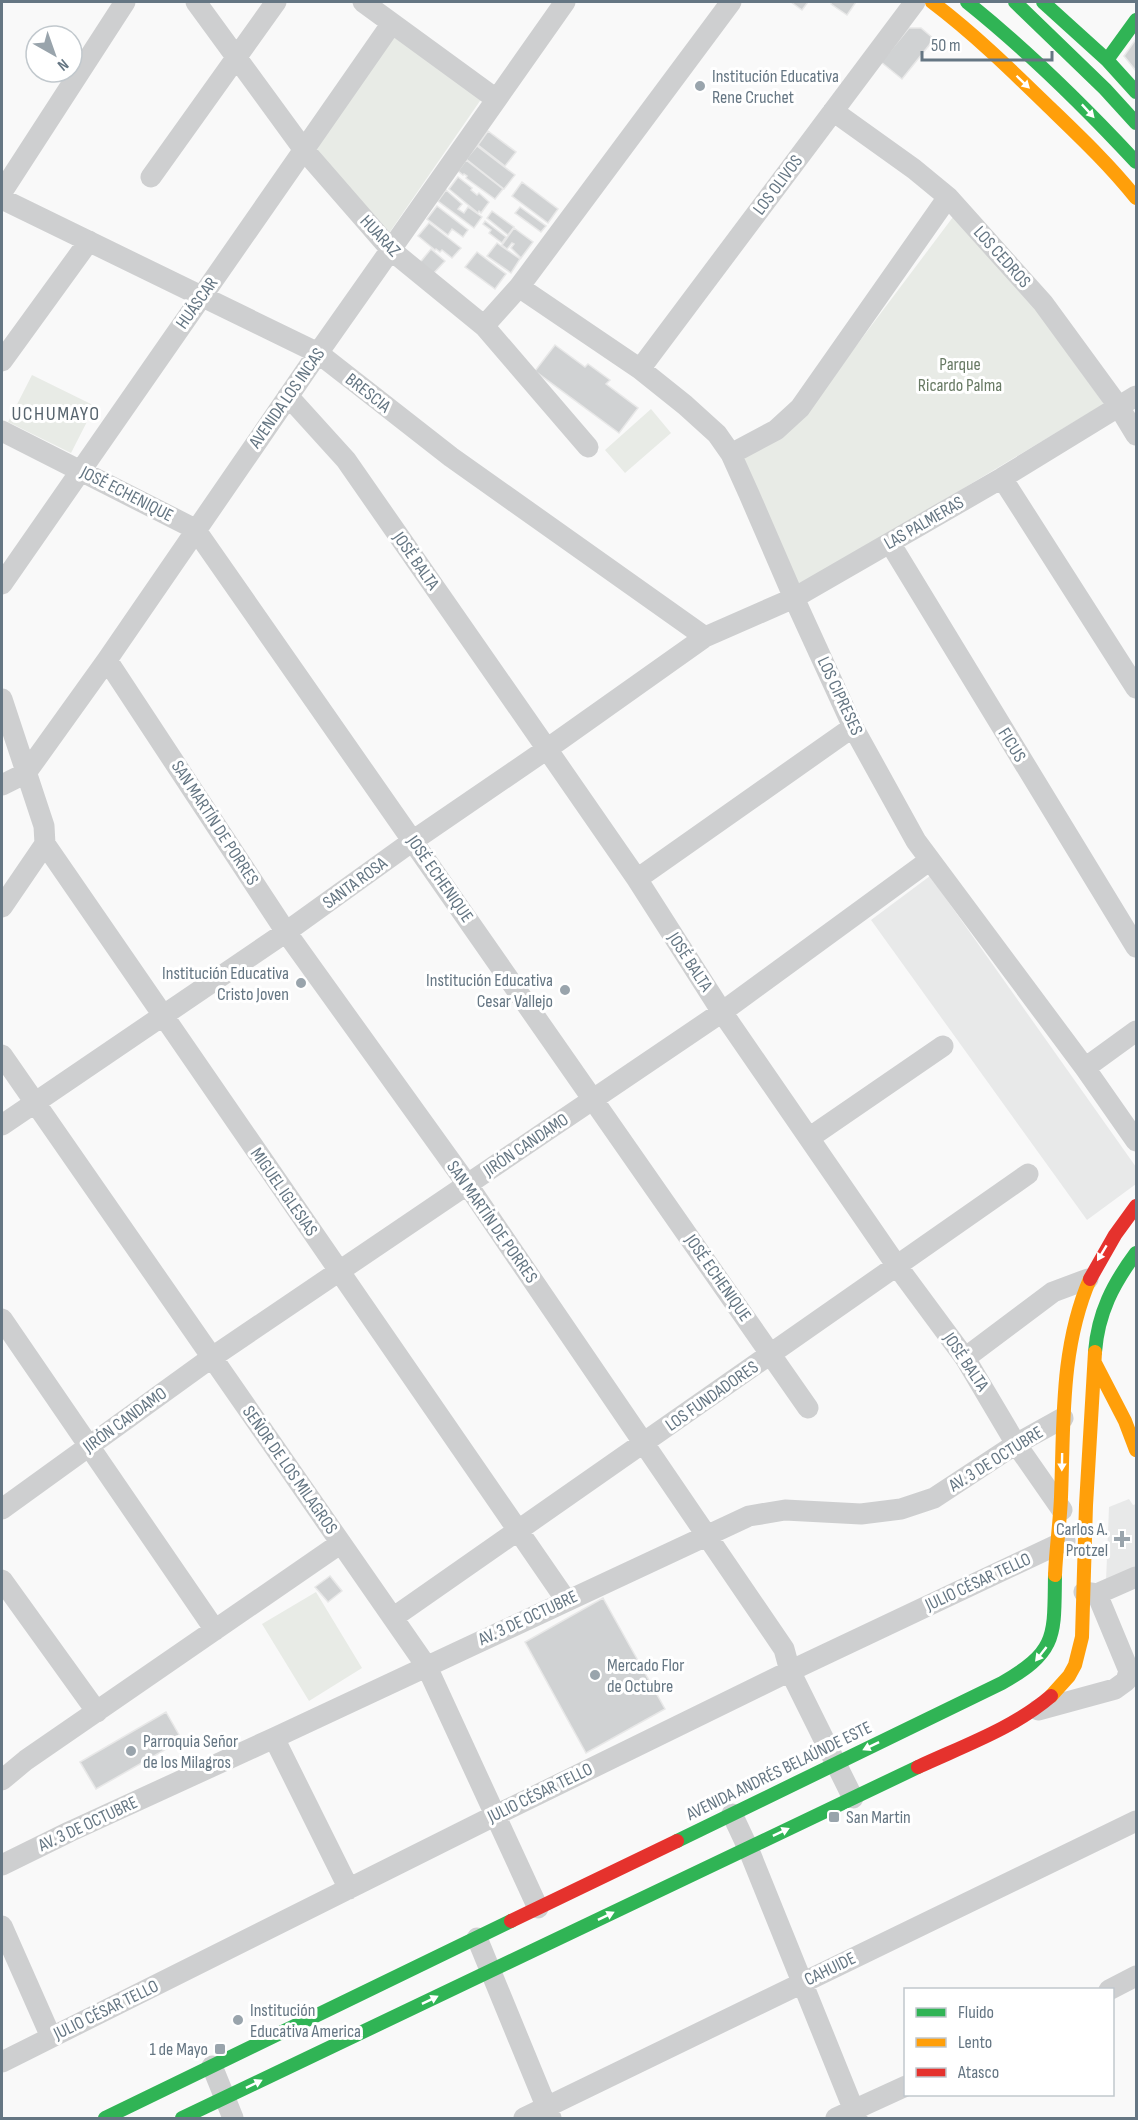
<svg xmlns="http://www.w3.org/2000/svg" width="1138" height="2120" font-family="'Sofia Sans Condensed',sans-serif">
<rect width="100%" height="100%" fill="#f9f9f9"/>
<path fill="#e8e9e9" d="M930 876 1136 1167V1184L1087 1220 871 920Z
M1129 1499 1133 1505 1136 1504V1570L1106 1581 1109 1507Z"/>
<path fill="#e8ebe6" d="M388 33 482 98 385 239 309 153Z
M953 217 1027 297 1104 404 799 587 742 459 823 390Z
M32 375 95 406 71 453 8 422Z
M651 409 671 433 625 473 605 450Z
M316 1592 362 1668 309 1701 262 1624Z"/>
<path fill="#d0d2d3" stroke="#e8e8e8" stroke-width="1.5" d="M791 2H808L802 10Z
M832 2H856L847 15 831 4Z
M909 28H921L934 39 902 79 881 62Z
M1136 39V71L1124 56Z
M488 131 516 152 505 166 478 145Z
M477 146 515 175 504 189 466 159Z
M466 160 503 189 495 199 466 178 467 176 464 174 463 175 458 171Z
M458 177 472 188 471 190 477 195 479 193 489 202 481 213 479 211 478 213 449 189Z
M522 182 558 209 548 223 512 196Z
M446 190 462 204 458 209 464 213 468 207 482 217 474 228 438 201Z
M437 206 468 230 463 237 452 229 448 235 427 219Z
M520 207 546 226 541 232 515 213Z
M492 211 514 227 508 235 487 218Z
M485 221 506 237 502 243 489 233 491 230 483 224Z
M429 223 461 248 452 258 442 250 440 252 436 249 435 250 418 236Z
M514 228 533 242 521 258 511 248 514 244 512 243 507 249 502 245Z
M497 243 520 259 511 273 487 256Z
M431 249 445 261 431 276 418 265Z
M477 252 506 274 495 289 465 267Z
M555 345 585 367 588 364 610 380 606 384 638 408 619 433 535 371Z
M330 1576 342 1591 328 1602 315 1587Z
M603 1598 665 1709 586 1753 525 1642Z
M166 1712 182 1740 96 1789 80 1762Z"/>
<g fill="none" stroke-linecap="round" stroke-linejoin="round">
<path stroke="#cecfd0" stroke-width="21" d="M196 2 304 150 391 250 484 326 588 447
M363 2 496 99
M833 111 914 169 948 197 1043 303 1119 407 1136 435
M151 177 276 2
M2 192 125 2
M2 199 318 353 451 457 705 637
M519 287 640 369 685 405 717 434 731 454 749 494 794 598 853 727 916 841 1085 1068 1136 1141
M484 326 519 287 731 2
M2 361 89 241
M640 369 915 2
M288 396 346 460 547 749 637 879 722 1012 897 1266 965 1358 1016 1444 1062 1510
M2 431 195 529 808 1408
M731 454 776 430 800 408 948 197
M1002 478 1136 688
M890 543 1136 947
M2 584 392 23
M107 660 286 932 467 1184 784 1649 790 1671 853 1798
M2 699 44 826 45 844 566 1600
M2 785 26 773 107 660 318 353 565 2
M637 879 853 727
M2 907 45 844
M2 1055 427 1667 538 1908
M1085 1068 1136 1031
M2 1125 286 932 414 840 547 749 705 637 794 598 1002 478 1136 396
M809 1138 943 1046
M2 1319 215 1630
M965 1358 1053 1292 1088 1279
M2 1509 211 1358 722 1012 930 860
M2 1580 97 1712
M1097 1594 1136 1577
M394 1617 1028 1174
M1038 1710 1115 1689 1126 1681 1129 1671 1097 1594 1084 1592
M274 1738 349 1889
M2 1780 26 1760 341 1543
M732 1814 748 1848 857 2118
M2 1865 69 1832 274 1738 749 1516 785 1510 861 1514 901 1509 934 1498 1016 1444 1063 1418
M2 1926 51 2037
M477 1938 551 2118
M1109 1990 1136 1976
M2 2062 496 1815 790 1671 1065 1541
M212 2066 233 2118
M524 2118 1136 1821
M836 2118 906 2086"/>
<path stroke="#30b455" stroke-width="14" d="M967 2C1028 51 1083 105 1136 162
M1015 2 1105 89 1136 123
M1043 2 1107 60 1136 92
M1107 60 1136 20
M1095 1352C1098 1313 1113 1284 1136 1253
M677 1841 1002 1683C1058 1651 1054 1636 1055 1575
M105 2118 511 1921
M182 2118 918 1767"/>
<path stroke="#ff9f0a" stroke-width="14" d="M932 2C973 33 1009 68 1046 104 1077 134 1109 164 1136 198
M1095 1363 1125 1421 1136 1450
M1055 1575C1056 1549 1060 1523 1061 1497 1064 1423 1060 1348 1090 1279
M1051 1696 1069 1676 1075 1665 1082 1637 1086 1505 1095 1352"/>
<path stroke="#e5322d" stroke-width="14" d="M1090 1279 1115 1235 1136 1206
M918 1767C963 1746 1014 1728 1051 1696
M511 1921 677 1841"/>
</g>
<defs><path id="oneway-solid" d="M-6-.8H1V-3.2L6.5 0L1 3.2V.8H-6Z" transform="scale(1.5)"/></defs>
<g fill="#fff">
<use href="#oneway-solid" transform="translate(1023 82) rotate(44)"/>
<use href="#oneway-solid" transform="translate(1088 111) rotate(47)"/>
<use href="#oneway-solid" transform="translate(1102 1253) rotate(121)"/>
<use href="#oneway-solid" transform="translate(1062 1462) rotate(91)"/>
<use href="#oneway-solid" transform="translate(1041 1654) rotate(128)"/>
<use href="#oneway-solid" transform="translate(871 1746) rotate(154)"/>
<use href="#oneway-solid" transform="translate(781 1832) rotate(-25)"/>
<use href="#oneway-solid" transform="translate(606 1916) rotate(-26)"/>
<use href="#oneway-solid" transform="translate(430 2000) rotate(-26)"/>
<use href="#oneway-solid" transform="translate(254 2084) rotate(-26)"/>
</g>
<g fill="#99a4ac" stroke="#fff" stroke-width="2">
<circle cx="700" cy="86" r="6"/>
<circle cx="301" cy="983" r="6"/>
<circle cx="565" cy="990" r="6"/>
<path d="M1119 1530h6v6h6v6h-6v6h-6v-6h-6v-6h6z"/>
<circle cx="595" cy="1675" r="6"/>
<circle cx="131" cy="1751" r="6"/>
<rect x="828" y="1811" width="12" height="12" rx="3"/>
<circle cx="238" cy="2020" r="6"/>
<rect x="214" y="2043" width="12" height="12" rx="3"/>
</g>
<g text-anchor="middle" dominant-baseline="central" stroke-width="6" stroke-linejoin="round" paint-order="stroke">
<g font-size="18" fill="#657683" stroke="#fff" text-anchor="start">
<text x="712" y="76">Institución Educativa<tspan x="712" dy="21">Rene Cruchet</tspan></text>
<text x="289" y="973" text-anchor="end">Institución Educativa<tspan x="289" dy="21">Cristo Joven</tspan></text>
<text x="553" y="980" text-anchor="end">Institución Educativa<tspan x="553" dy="21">Cesar Vallejo</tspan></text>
<text x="1108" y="1529" text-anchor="end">Carlos A.<tspan x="1108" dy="21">Protzel</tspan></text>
<text x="607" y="1665">Mercado Flor<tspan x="607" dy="21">de Octubre</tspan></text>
<text x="143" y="1741">Parroquia Señor<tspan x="143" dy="21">de los Milagros</tspan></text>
<text x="846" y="1817">San Martin</text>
<text x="250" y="2010">Institución<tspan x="250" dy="21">Educativa America</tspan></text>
<text x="208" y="2049" text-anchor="end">1 de Mayo</text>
</g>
<g font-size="18" fill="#657683" stroke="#fff">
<text transform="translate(778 185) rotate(-53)">LOS OLIVOS</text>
<text transform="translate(380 236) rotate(47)">HUARAZ</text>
<text transform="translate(1002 257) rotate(48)">LOS CEDROS</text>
<text transform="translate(197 303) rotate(-55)">HUÁSCAR</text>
<text transform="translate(368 393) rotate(38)">BRESCIA</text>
<text transform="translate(287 398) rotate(-55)">AVENIDA LOS INCAS</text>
<text transform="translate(127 494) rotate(27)">JOSÉ ECHENIQUE</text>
<text transform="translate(924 523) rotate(-30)">LAS PALMERAS</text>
<text transform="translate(416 561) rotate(55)">JOSÉ BALTA</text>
<text transform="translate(840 696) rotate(65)">LOS CIPRESES</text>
<text transform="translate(1012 745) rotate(58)">FICUS</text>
<text transform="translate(215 823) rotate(57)">SAN MARTÍN DE PORRES</text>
<text transform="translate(440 879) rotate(55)">JOSÉ ECHENIQUE</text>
<text transform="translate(355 883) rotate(-36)">SANTA ROSA</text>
<text transform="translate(690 962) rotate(57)">JOSÉ BALTA</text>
<text transform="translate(526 1145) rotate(-34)">JIRÓN CANDAMO</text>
<text transform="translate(284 1192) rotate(55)">MIGUEL IGLESIAS</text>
<text transform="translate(492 1222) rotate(55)">SAN MARTÍN DE PORRES</text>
<text transform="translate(718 1278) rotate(55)">JOSÉ ECHENIQUE</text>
<text transform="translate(966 1362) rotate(56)">JOSÉ BALTA</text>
<text transform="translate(712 1396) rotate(-35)">LOS FUNDADORES</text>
<text transform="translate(125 1420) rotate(-36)">JIRÓN CANDAMO</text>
<text transform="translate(996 1459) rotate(-32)">AV. 3 DE OCTUBRE</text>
<text transform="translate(290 1470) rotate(55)">SEÑOR DE LOS MILAGROS</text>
<text transform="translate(978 1582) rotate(-25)">JULIO CÉSAR TELLO</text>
<text transform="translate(528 1618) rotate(-25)">AV. 3 DE OCTUBRE</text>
<text transform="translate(779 1771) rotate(-26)">AVENIDA ANDRÉS BELAÚNDE ESTE</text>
<text transform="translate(540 1793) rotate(-26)">JULIO CÉSAR TELLO</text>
<text transform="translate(88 1824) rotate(-25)">AV. 3 DE OCTUBRE</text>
<text transform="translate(830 1969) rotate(-26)">CAHUIDE</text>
<text transform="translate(106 2010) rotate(-26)">JULIO CÉSAR TELLO</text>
</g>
<g font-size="18" fill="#687a64" stroke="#fff">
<text x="960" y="364">Parque<tspan x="960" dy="21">Ricardo Palma</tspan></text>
</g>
<g font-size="20" letter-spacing="1.5" fill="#57646e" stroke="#fff">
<text x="56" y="414">UCHUMAYO</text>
</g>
</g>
<rect width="1138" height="2120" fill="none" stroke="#657683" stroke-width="6"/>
<rect x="904" y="1988" width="210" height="108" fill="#ffffff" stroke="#c1c8cd" stroke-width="1.5"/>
<rect x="916" y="2008" width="30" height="9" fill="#30b455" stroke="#c1c8cd" stroke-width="1.5"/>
<text x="958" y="2018" font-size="18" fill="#657683">Fluido</text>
<rect x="916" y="2038" width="30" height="9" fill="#ff9f0a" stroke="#c1c8cd" stroke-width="1.5"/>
<text x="958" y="2048" font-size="18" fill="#657683">Lento</text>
<rect x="916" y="2068" width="30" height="9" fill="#e5322d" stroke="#c1c8cd" stroke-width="1.5"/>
<text x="958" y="2078" font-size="18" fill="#657683">Atasco</text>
<g transform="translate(54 54) rotate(140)"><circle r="28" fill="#ffffff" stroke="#c1c8cd" stroke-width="1.5"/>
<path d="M0-4.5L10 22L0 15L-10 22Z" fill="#99a4ac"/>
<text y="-9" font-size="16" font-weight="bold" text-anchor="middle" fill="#657683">N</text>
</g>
<path d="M922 51v9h130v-9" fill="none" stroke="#657683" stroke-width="3"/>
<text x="931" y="51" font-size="18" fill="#657683" stroke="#ffffff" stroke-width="4.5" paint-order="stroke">50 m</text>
</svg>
